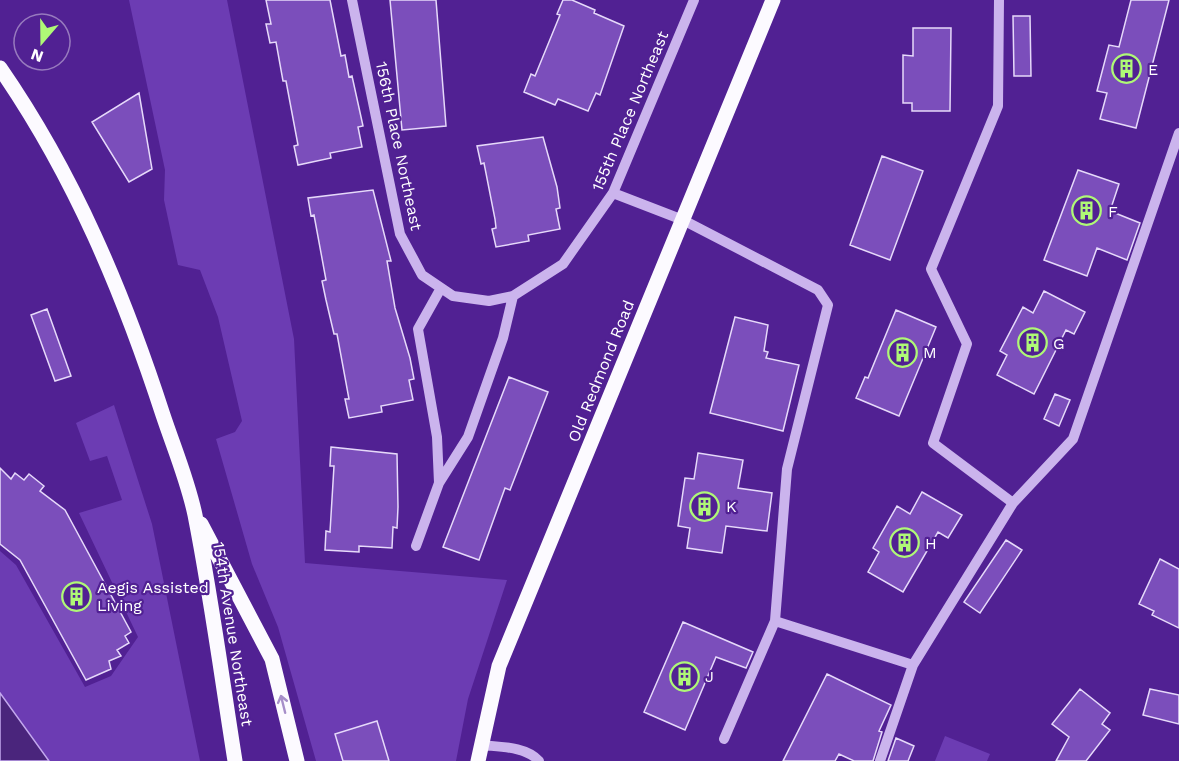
<svg xmlns="http://www.w3.org/2000/svg" width="1179" height="761" font-family="'Work Sans',sans-serif">
<rect width="100%" height="100%" fill="#512193"/>
<path fill="#6c3cb3" d="M129 0H227L294 339 305 563 507 580 468 699 456 761H316L278 627 252 564 216 439 235 432 242 421 218 317 200 270 178 265 164 200 165 170Z
M114 405 152 524 200 761H49L0 693V551L16 565 85 687 111 676 138 637 79 513 122 500 107 456 90 461 76 423Z
M945 736 990 754 987 761H935Z"/>
<path fill="#4a257c" stroke="#c3a8ee" stroke-width="1.5" d="M0 693 49 761H0Z"/>
<path fill="#7b4ebb" stroke="#e6d9fa" stroke-width="1.5" d="M266 0H330L341 56 345 55 349 77 352 76 363 126 358 127 362 147 330 153 331 158 298 165 294 146 298 145 286 81H283L276 42 270 43 266 24H271Z
M390 0H436L446 126 402 130Z
M563 0H572L595 10 594 13 624 26 600 95 596 93 588 111 558 99 555 105 524 92 531 74 535 76 560 15 557 14Z
M1131 0H1169L1136 128 1100 119 1107 93 1097 91 1109 45 1119 47Z
M1013 16H1030L1031 76H1014Z
M913 28H951L950 111H912V103H903V55L913 56Z
M139 93 152 169 129 182 92 122Z
M543 137 557 187 560 208 556 209 560 229 528 235 529 241 496 247 492 229 496 228 495 219 484 163 481 164 477 146Z
M882 156 923 171 890 260 850 245Z
M1078 170 1119 184 1110 211 1140 223 1127 260 1097 248 1087 276 1044 260Z
M373 190 391 261H387L395 308 410 358 414 379 409 380 413 400 381 406 382 412 349 418 345 399H349L337 334H334L326 300 322 281 326 280 314 215 311 216 308 198Z
M1044 291 1085 312 1074 334 1066 330 1034 394 997 375 1007 355 1000 351 1023 307 1033 313Z
M47 309 71 376 55 381 31 315Z
M896 310 936 327 899 416 856 398 865 377 868 378Z
M735 317 768 325 764 351 768 352 766 358 799 365 783 431 710 413Z
M509 377 548 392 510 490 505 488 479 560 443 547Z
M1055 394 1070 400 1059 426 1044 419Z
M331 447 397 454 398 507 397 528 393 527 392 548 359 546V552L325 550 326 531 330 532 334 466H330Z
M698 453 743 460 738 488 772 493 767 531 726 526 722 553 687 548 690 528 678 526 685 478 694 479Z
M0 468 11 479 15 473 24 480 29 474 44 486 40 491 65 510 131 632 125 636 129 643 117 650 121 656 109 661 111 669 86 680 20 560 0 544Z
M922 492 962 515 948 538 938 532 903 592 868 572 879 552 873 548 897 506 910 514Z
M1006 540 1022 550 980 613 964 602Z
M1160 559 1179 569V628L1152 615 1154 611 1139 604Z
M683 622 753 652 746 668 716 657 685 730 644 712Z
M827 674 891 705 879 731 882 732 873 761H854L839 754 835 761H783Z
M1080 689 1110 713 1102 724 1110 730 1086 761H1056L1069 737 1052 724Z
M1150 689 1179 695V724L1143 715Z
M377 721 389 761H343L335 734Z
M896 738 914 746 908 761H888Z"/>
<g fill="none" stroke-linecap="round" stroke-linejoin="round">
<path stroke="#cbb4ed" stroke-width="10" d="M352 0 400 234 422 275 453 296 489 301 513 296 563 264 613 193 694 0
M999 0 998 106 931 269 967 344 933 443 1013 503
M613 193 683 220 818 290 828 305 787 469 775 621 724 739
M441 288 418 329 437 437 439 483 468 437 503 338 513 296
M416 546 439 483
M775 621 913 665
M481 745C499 747 526 746 539 761
M880 761 913 665 1013 503 1073 439 1179 133"/>
<path stroke="#fcfaff" stroke-width="15" d="M0 68C74 175 123 292 163 415 174 448 188 481 195 515 211 596 222 679 235 761
M201 524 272 659 297 761
M478 761 499 666 773 0"/>
</g>
<defs><path id="oneway-shaft" d="M-6 0H5M1.5-3L5.5 0L1.5 3" fill="none" stroke-width="1.6" stroke-linecap="round" stroke-linejoin="round" transform="scale(1.5)"/></defs>
<use stroke="#a68ec9" href="#oneway-shaft" transform="translate(283 704) rotate(-104)"/>
<defs>
<symbol id="building-ring" viewBox="-11 -11 22 22"><circle r="9.5" fill="#512193" stroke="#aff976" stroke-width="1.5"/><path d="M-4-6H4V6H1V3H-1V6H-4ZM-2.5-4.3h1.7v1.8h-1.7ZM.8-4.3h1.7v1.8H.8ZM-2.5-1h1.7V.8h-1.7ZM.8-1h1.7V.8H.8Z" fill="#aff976"/></symbol>
</defs>
<g fill-rule="evenodd">
<use href="#building-ring" x="1110" y="52" width="33" height="33"/>
<use href="#building-ring" x="1070" y="194" width="33" height="33"/>
<use href="#building-ring" x="1016" y="326" width="33" height="33"/>
<use href="#building-ring" x="886" y="336" width="33" height="33"/>
<use href="#building-ring" x="688" y="490" width="33" height="33"/>
<use href="#building-ring" x="888" y="526" width="33" height="33"/>
<use href="#building-ring" x="60" y="580" width="33" height="33"/>
<use href="#building-ring" x="668" y="660" width="33" height="33"/>
</g>
<g text-anchor="middle" dominant-baseline="central" stroke-width="4.5" stroke-linejoin="round" paint-order="stroke">
<g font-size="16" fill="#fff" stroke="#512193" text-anchor="start">
<text x="1148" y="69">E</text>
<text x="1108" y="211">F</text>
<text x="1053" y="343">G</text>
<text x="923" y="352">M</text>
<text x="726" y="506">K</text>
<text x="925" y="543">H</text>
<text x="97" y="587">Aegis Assisted<tspan x="97" dy="18">Living</tspan></text>
<text x="705" y="676">J</text>
</g>
<g font-size="16" fill="#fff" stroke="#512193">
<text transform="translate(630 111) rotate(-67)">155th Place Northeast</text>
<text transform="translate(399 146) rotate(78)">156th Place Northeast</text>
<text transform="translate(601 371) rotate(-68)">Old Redmond Road</text>
<text transform="translate(233 634) rotate(81)">154th Avenue Northeast</text>
</g>
</g>
<g transform="translate(42 42) rotate(200)"><circle r="28" fill="#512193" stroke="#977abe" stroke-width="1.5"/>
<path d="M0-4.5L10 22L0 15L-10 22Z" fill="#aff976"/>
<text y="-9" font-size="16" font-weight="bold" text-anchor="middle" fill="#ffffff">N</text>
</g>
</svg>
